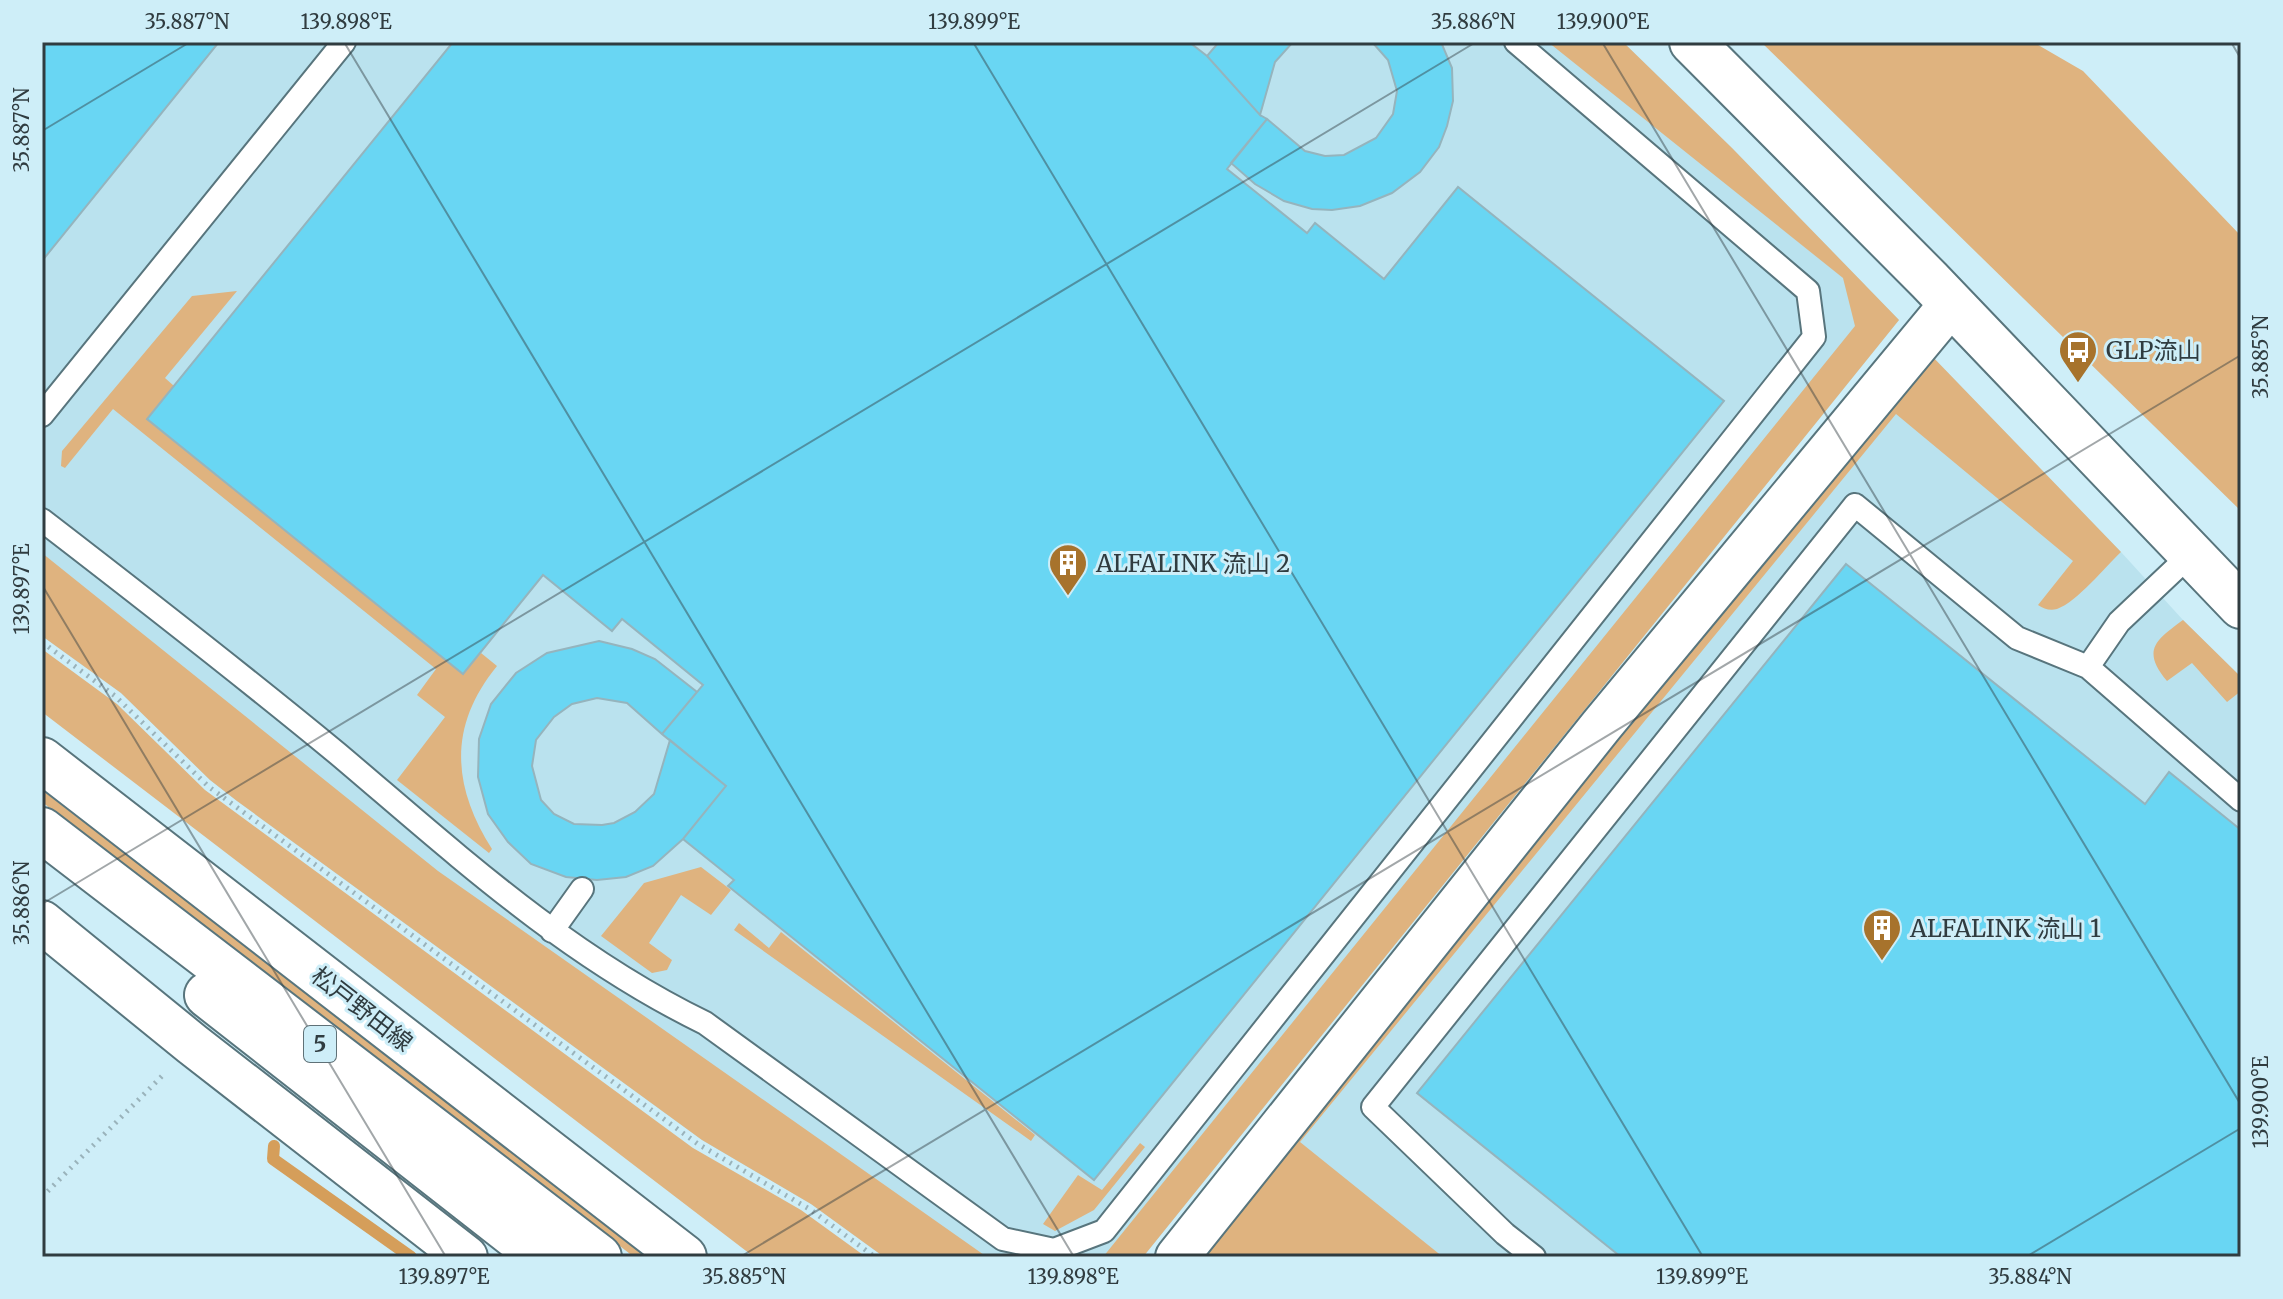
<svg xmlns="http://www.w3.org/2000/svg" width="2283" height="1299" font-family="Merriweather,'Noto Sans JP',serif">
<rect width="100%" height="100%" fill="#ceeef8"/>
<path fill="#bae2ee" d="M42 42H1623L1732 148 1899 320 1143 1257H884L811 1204 702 1140 237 801 210 780 121 693 42 636Z
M1928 352 2121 552 2183 620 2241 677V1257H1425L1287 1147Z"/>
<path fill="#dfb37f" d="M1548 42H1623L1732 148 1899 320 1143 1257H1103L1855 326 1843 278Z
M1761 42H2033L2083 71 2241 236V511Z
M237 291 165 378 174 386 148 420 463 674 481 653 497 666C448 726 452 786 492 849L489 853 397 780 445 717 417 695 436 669 113 409 65 468 61 466 62 451 192 296Z
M1928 352 2121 552C2105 567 2077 602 2057 609 2050 611 2044 609 2038 605L2073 561 1896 414 1300 1142 1443 1257H1198Z
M42 553 438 871 987 1257H884L811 1204 702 1140 237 801 210 780 121 693 42 636Z
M2183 620 2241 677V691L2227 702 2192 663 2167 681C2141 650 2156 640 2183 620Z
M42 649 117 704 205 790 693 1148 801 1210 866 1257H754L42 712Z
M42 790 650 1257H634L603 1233 42 802Z
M701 867 731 890 711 915 681 895 649 943 672 960 667 970 652 973 601 936 644 883Z
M739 923 769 948 781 932 1035 1135 1031 1141 734 930Z
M1140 1143 1145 1147 1094 1210 1055 1231 1043 1224 1078 1175 1102 1190Z"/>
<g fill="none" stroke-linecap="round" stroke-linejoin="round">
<path stroke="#d59e5a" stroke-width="12" d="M274 1146 273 1159 411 1257"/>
</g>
<path fill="#69d6f3" stroke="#95b4bd" stroke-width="2" d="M42 42H219L42 261Z
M453 42H1189L1207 56 1260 115 1267 119 1227 169 1307 233 1315 223 1384 279 1458 187 1724 401 1094 1180 728 886 734 880 683 839 726 786 662 734 703 685 622 619 612 631 543 575 463 674 147 419Z
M1219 42H1293L1275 62 1260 115 1207 56Z
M1372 42H1441L1452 68 1453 101 1447 126 1439 147 1420 172 1392 193 1360 206 1332 210 1312 209 1284 201 1255 184 1231 163 1267 119 1305 151 1325 156 1344 155 1376 138 1393 114 1397 91 1388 60Z
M1846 564 2145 804 2169 772 2241 830V1257H1621L1417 1093Z
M599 641 632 649 655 659 697 692 662 734 627 703 597 698 572 704 554 717 536 740 532 766 541 800 554 814 574 824 602 825 614 823 635 812 654 794 670 740 726 786 683 839 653 866 626 877 597 880 566 877 531 864 508 842 488 814 478 777 479 739 491 704 516 673 547 653Z"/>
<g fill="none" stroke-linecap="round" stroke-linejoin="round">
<defs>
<path id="service" d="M42 415 344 42
M42 520C142 597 241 674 338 754 455 853 565 955 705 1023L1003 1239 1054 1250 1104 1231 1814 337 1808 291 1516 42
M2088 667 2119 622 2191 554
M552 931 582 889
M1534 1257 1505 1234 1373 1107 1855 505 2017 638 2088 667 2241 800"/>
<path id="minor" d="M42 922 192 1044 466 1257
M1177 1257 1601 726 1951 304"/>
<path id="tertiary" d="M1692 42 1929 280 2241 606"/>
<path id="primary" d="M42 760 684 1257
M42 830 599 1257
M207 995 542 1257"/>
</defs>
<use href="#service" stroke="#58757d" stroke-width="26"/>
<use href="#minor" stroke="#58757d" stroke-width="46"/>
<use href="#tertiary" stroke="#58757d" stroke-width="48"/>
<use href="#primary" stroke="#58757d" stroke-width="48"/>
<path stroke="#9ab3bb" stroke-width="5" stroke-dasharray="2 6" stroke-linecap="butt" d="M42 642 115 696 209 787 698 1144 811 1210 875 1257
M42 1197 165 1073"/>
<use href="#service" stroke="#fff" stroke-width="22"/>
<use href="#minor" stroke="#fff" stroke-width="42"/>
<use href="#tertiary" stroke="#fff" stroke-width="44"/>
<use href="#primary" stroke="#fff" stroke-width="44"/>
</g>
<path fill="none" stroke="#303c40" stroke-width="2" stroke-opacity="0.45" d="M344 42 1074 1257M973 42 1703 1257M1602 42 2241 1105M2231 42 2241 59M42 131 190 42M42 585 446 1257M42 904 1476 42M740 1257 2241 355M2026 1257 2241 1128"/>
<defs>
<symbol id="bus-pin" viewBox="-11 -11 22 30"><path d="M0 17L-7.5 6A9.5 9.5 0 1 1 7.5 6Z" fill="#a7732c" stroke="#ceeef8"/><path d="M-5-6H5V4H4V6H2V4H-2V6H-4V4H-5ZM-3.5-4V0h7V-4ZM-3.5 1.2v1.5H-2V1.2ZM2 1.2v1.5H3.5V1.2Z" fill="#fff"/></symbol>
<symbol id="building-pin" viewBox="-11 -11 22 30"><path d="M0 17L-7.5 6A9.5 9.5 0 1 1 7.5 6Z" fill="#a7732c" stroke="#ceeef8"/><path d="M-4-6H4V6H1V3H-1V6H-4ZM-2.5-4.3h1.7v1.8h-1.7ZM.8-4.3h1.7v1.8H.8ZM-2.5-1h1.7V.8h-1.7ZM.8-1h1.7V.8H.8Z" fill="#fff"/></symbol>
</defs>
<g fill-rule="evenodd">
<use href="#bus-pin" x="2056" y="328" width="44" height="60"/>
<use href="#building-pin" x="1046" y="541" width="44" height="60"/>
<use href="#building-pin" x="1860" y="906" width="44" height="60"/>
</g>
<g text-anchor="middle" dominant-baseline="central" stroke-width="6" stroke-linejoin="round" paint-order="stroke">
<rect fill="#ceeef8" stroke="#5f7177" stroke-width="2" x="304" y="1026" width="32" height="36" rx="6"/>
<g font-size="22" font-weight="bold" fill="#303c40">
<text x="320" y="1044">5</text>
</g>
<g font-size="24" fill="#303c40" stroke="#ceeef8" text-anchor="start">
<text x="2106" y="350">GLP流山</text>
<text x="1096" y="563">ALFALINK 流山 2</text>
<text x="1910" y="928">ALFALINK 流山 1</text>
</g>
<g font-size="24" fill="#303c40" stroke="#ceeef8">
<text transform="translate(362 1009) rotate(38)">松戸野田線</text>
</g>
</g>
<rect width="2283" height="1299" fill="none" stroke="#ceeef8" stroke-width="88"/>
<rect x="44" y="44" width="2195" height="1211" fill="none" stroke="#303c40" stroke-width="3"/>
<g font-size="20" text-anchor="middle" fill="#303c40">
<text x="187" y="29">35.887°N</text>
<text x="346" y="29">139.898°E</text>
<text x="974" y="29">139.899°E</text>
<text x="1473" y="29">35.886°N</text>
<text x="1603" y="29">139.900°E</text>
<text transform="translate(22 130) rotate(-90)" y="7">35.887°N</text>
<text transform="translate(2261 357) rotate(-90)" y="7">35.885°N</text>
<text transform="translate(22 589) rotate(-90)" y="7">139.897°E</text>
<text transform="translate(22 903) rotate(-90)" y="7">35.886°N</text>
<text transform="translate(2261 1102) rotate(-90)" y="7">139.900°E</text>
<text x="444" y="1284">139.897°E</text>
<text x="744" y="1284">35.885°N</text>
<text x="1073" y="1284">139.898°E</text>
<text x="1702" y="1284">139.899°E</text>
<text x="2030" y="1284">35.884°N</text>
</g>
</svg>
